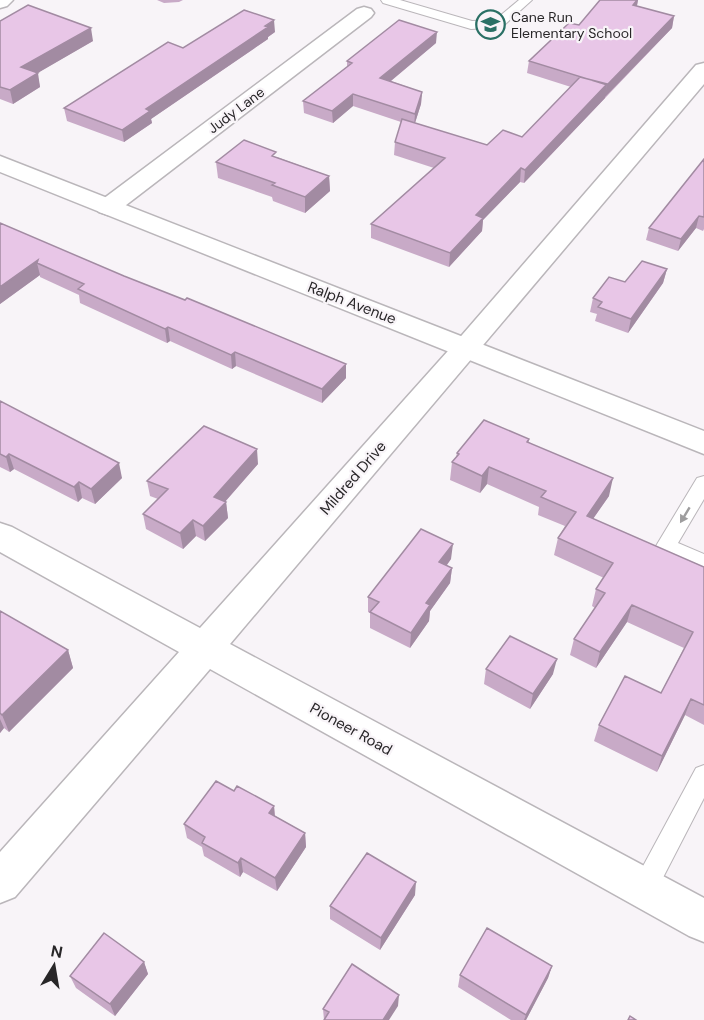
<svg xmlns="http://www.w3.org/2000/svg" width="704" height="1020" font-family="'DM Sans',sans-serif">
<rect width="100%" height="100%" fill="#f8f4f8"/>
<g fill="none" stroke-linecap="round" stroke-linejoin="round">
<defs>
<path id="service" d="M381 0H400L472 21 495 20 519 0H532L502 27 471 29 383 3Z
M704 476V499L678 543 704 554V571L659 551 656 546 697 478Z
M704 765V798L653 897 644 901 635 897 632 889 635 881 696 768Z"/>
<path id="minor" d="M0 0H13L7 6 0 8Z
M364 7 371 9 374 13 371 17 117 212 108 215 99 212 95 207 99 202 357 9Z
M704 63V84L230 644 704 898V942L689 936 210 669 15 897 0 903V852L179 652 0 552V523L12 527 200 628 456 342 696 65Z"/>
<path id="tertiary" d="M0 156 704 431V454L0 172Z"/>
</defs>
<use href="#service" stroke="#bab6ba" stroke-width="2"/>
<use href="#minor" stroke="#bab6ba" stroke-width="3"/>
<use href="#tertiary" stroke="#bab6ba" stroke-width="3"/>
<use href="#service" fill="#fff" fill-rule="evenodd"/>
<use href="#minor" fill="#fff" fill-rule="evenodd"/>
<use href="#tertiary" fill="#fff" fill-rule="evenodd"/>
</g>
<path fill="#c8aac7" d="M157 0H183L179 2 164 3Z
M638 0 637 6 674 16 672 28 524 183 520 182 483 220 482 231 449 267 371 238V224L434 168 394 155 395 142 401 122 353 106 333 123 304 113 303 101 347 67V61L436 43 391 81 422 92 421 104 415 123 487 145 522 137 571 87 527 73 529 61 579 25Z
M0 21 93 41 37 73 40 87 13 104 0 99Z
M275 32 268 37V39L151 119 152 123 124 142 67 121 64 108 183 48Z
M277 157 329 176 330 191 305 213 273 201 272 197 218 178 216 162Z
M704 159V229L703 231 696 228 678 251 646 240 649 228Z
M0 223 346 378 322 403 236 366 232 369 170 341 167 343 80 303 79 295 40 277V275L0 304Z
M667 269 663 283 628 333 595 321 597 314 590 312 593 298 625 282Z
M0 401 122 478 95 504 82 498 78 502 14 469 10 472 0 467Z
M529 439V442L609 496 593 519 704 567V725L685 715 657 772 594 741 599 725 661 693 684 648 627 622 596 668 570 655 574 639 595 608 592 606 596 589 604 578 554 555 558 538 565 526 538 515 539 507 487 484 480 493 450 480 452 462 456 457 457 453Z
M258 464 225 502H226L228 518 205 541 196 536 183 549 146 529 143 514 158 499 150 496 147 481Z
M451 559 447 565 452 568 450 583 430 611 429 621 410 648 370 628V613L368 612V597Z
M0 611 68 650 73 668 9 732 4 728 0 733Z
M486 669 553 674 530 709 484 684Z
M234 791 274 806 275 816 305 833 306 847 277 891 243 872 240 877 204 856 202 847 187 838 184 824Z
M415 895 380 950 330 919V906Z
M144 962 148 974 115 1016 76 988 70 976Z
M552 966 548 978 526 1020H511L458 987 460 975Z
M398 1006 324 1020 323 1009Z"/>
<path fill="#a28ba2" d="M637 0H638L636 10 633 5Z
M674 16 672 28 605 97 607 85Z
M274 20 275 32 268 37V39L151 119 152 123 124 142 122 130 146 109Z
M91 28 93 41 24 81 21 67Z
M437 32 436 43 380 90V78Z
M38 73 40 87 13 104 10 90Z
M607 84 605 98 524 183 525 170Z
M422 92 421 104 414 126 415 114Z
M353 94V106L333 123 332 111Z
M521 168 520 182 483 220 482 231 449 267 450 253 476 215Z
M329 176 330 191 305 213V197Z
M699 216 696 228 678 251 681 239Z
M38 260 37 263 40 275 0 304V287Z
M667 269 663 283 628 333 631 319Z
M168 327 170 341 167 343 165 329Z
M235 352 236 366 232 369 231 355Z
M346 364V378L322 403V389Z
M257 449 258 464 216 512 214 497Z
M9 454 14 469 10 472 6 457Z
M119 463 122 478 95 504 91 489Z
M489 467 487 484 480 493 482 476Z
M613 478 609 496 583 533 587 516Z
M79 482 82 498 78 502 74 487Z
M226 502 228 518 205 541 203 526Z
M193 520 196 536 183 549 180 533Z
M453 544 451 559 438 577 439 562Z
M452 568 450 583 430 611 429 621 410 648 411 633 426 603Z
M632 605 627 622 596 668 600 652Z
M68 650 73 668 9 732 2 715Z
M557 659 553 674 530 709 533 694Z
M691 699 685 715 657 772 662 756Z
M0 719 4 728 0 733Z
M274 806 275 820 269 813Z
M305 833 306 847 277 891 275 878Z
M241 858 243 872 240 877 238 863Z
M416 882 415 895 380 950 381 938Z
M144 962 148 974 115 1016 110 1004Z
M552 966 548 978 526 1020H524L526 1015Z
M399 995 398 1006 389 1020H383Z"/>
<path fill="#e8c6e7" stroke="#a28ba2" stroke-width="1.5" d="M600 0H637L633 5 674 16 607 85 529 61 569 23 579 25Z
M28 5 91 28 21 67 38 73 10 90 0 87V21Z
M244 10 274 20 265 26 268 27 146 109 150 111 122 130 64 108 168 42 183 48Z
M399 20 437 32 380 78 422 92 415 114 353 94 332 111 303 101 352 63 347 61Z
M580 77 607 84 525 170 521 168 476 215 483 218 450 253 371 224 445 158 395 142 402 119 487 145 503 130 522 137Z
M244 140 276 152 272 156 329 176 305 197 272 185 275 183 216 162Z
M704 159V217L699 216 681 239 649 228Z
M0 223 124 276 185 300 187 298 346 364 322 389 235 352 231 355 168 327 165 329 78 289 84 284 37 263 38 260 0 287Z
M642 261 667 269 631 319 598 307 602 302 593 298 609 277 625 282Z
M0 401 119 463 91 489 79 482 74 487 9 454 6 457 0 454Z
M484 420 529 439 527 442 613 478 587 516 704 567V705L691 699 662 756 599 725 625 676 661 693 693 632 632 605 600 652 574 639 605 593 596 589 613 563 558 538 576 512 541 497 546 491 489 467 482 476 452 462 459 454 457 453Z
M204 426 257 449 214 497 226 502 203 526 193 520 180 533 143 514 168 489 147 481Z
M421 529 453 544 439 562 452 568 426 603 430 605 411 633 370 612 379 602 368 597Z
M0 611 68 650 2 715 0 713Z
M510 636 557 659 533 694 486 669Z
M216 781 234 791 237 786 274 806 269 813 305 833 275 878 241 858 238 863 202 843 205 837 184 824Z
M367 853 416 882 381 938 330 906Z
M487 928 552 966 526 1015 460 975Z
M104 933 144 962 110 1004 70 976Z
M352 964 399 995 383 1020H324L329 1012 323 1009Z
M630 1016 636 1020H628Z"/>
<defs><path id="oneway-solid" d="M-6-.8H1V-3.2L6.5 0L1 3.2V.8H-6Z" transform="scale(1.5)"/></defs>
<use fill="#9e9d9e" href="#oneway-solid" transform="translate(685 515) rotate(121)"/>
<defs>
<symbol id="school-ring" viewBox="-11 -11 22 22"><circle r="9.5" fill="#f8f4f8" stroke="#2a7065" stroke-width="1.5"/><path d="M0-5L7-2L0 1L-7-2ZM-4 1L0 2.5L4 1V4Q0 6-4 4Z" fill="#2a7065"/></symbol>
</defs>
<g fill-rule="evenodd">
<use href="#school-ring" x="474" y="8" width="33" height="33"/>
</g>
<g text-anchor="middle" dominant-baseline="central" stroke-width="4.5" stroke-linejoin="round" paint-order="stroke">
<g font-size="14" fill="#282628" stroke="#f8f4f8" text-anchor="start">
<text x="511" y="17">Cane Run<tspan x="511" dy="16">Elementary School</tspan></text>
</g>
<g font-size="14" fill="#282628" stroke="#f8f4f8">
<text transform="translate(236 110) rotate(-37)">Judy Lane</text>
</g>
<g font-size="15" fill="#282628" stroke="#f8f4f8">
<text transform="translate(352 303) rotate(21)">Ralph Avenue</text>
<text transform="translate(353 478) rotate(-49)">Mildred Drive</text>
<text transform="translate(351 729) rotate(29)">Pioneer Road</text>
</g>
</g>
<g transform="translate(54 966) rotate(11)" stroke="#f8f4f8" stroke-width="4.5" paint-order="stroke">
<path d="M0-4.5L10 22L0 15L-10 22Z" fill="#282628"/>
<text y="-9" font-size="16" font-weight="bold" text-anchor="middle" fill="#282628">N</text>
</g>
</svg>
